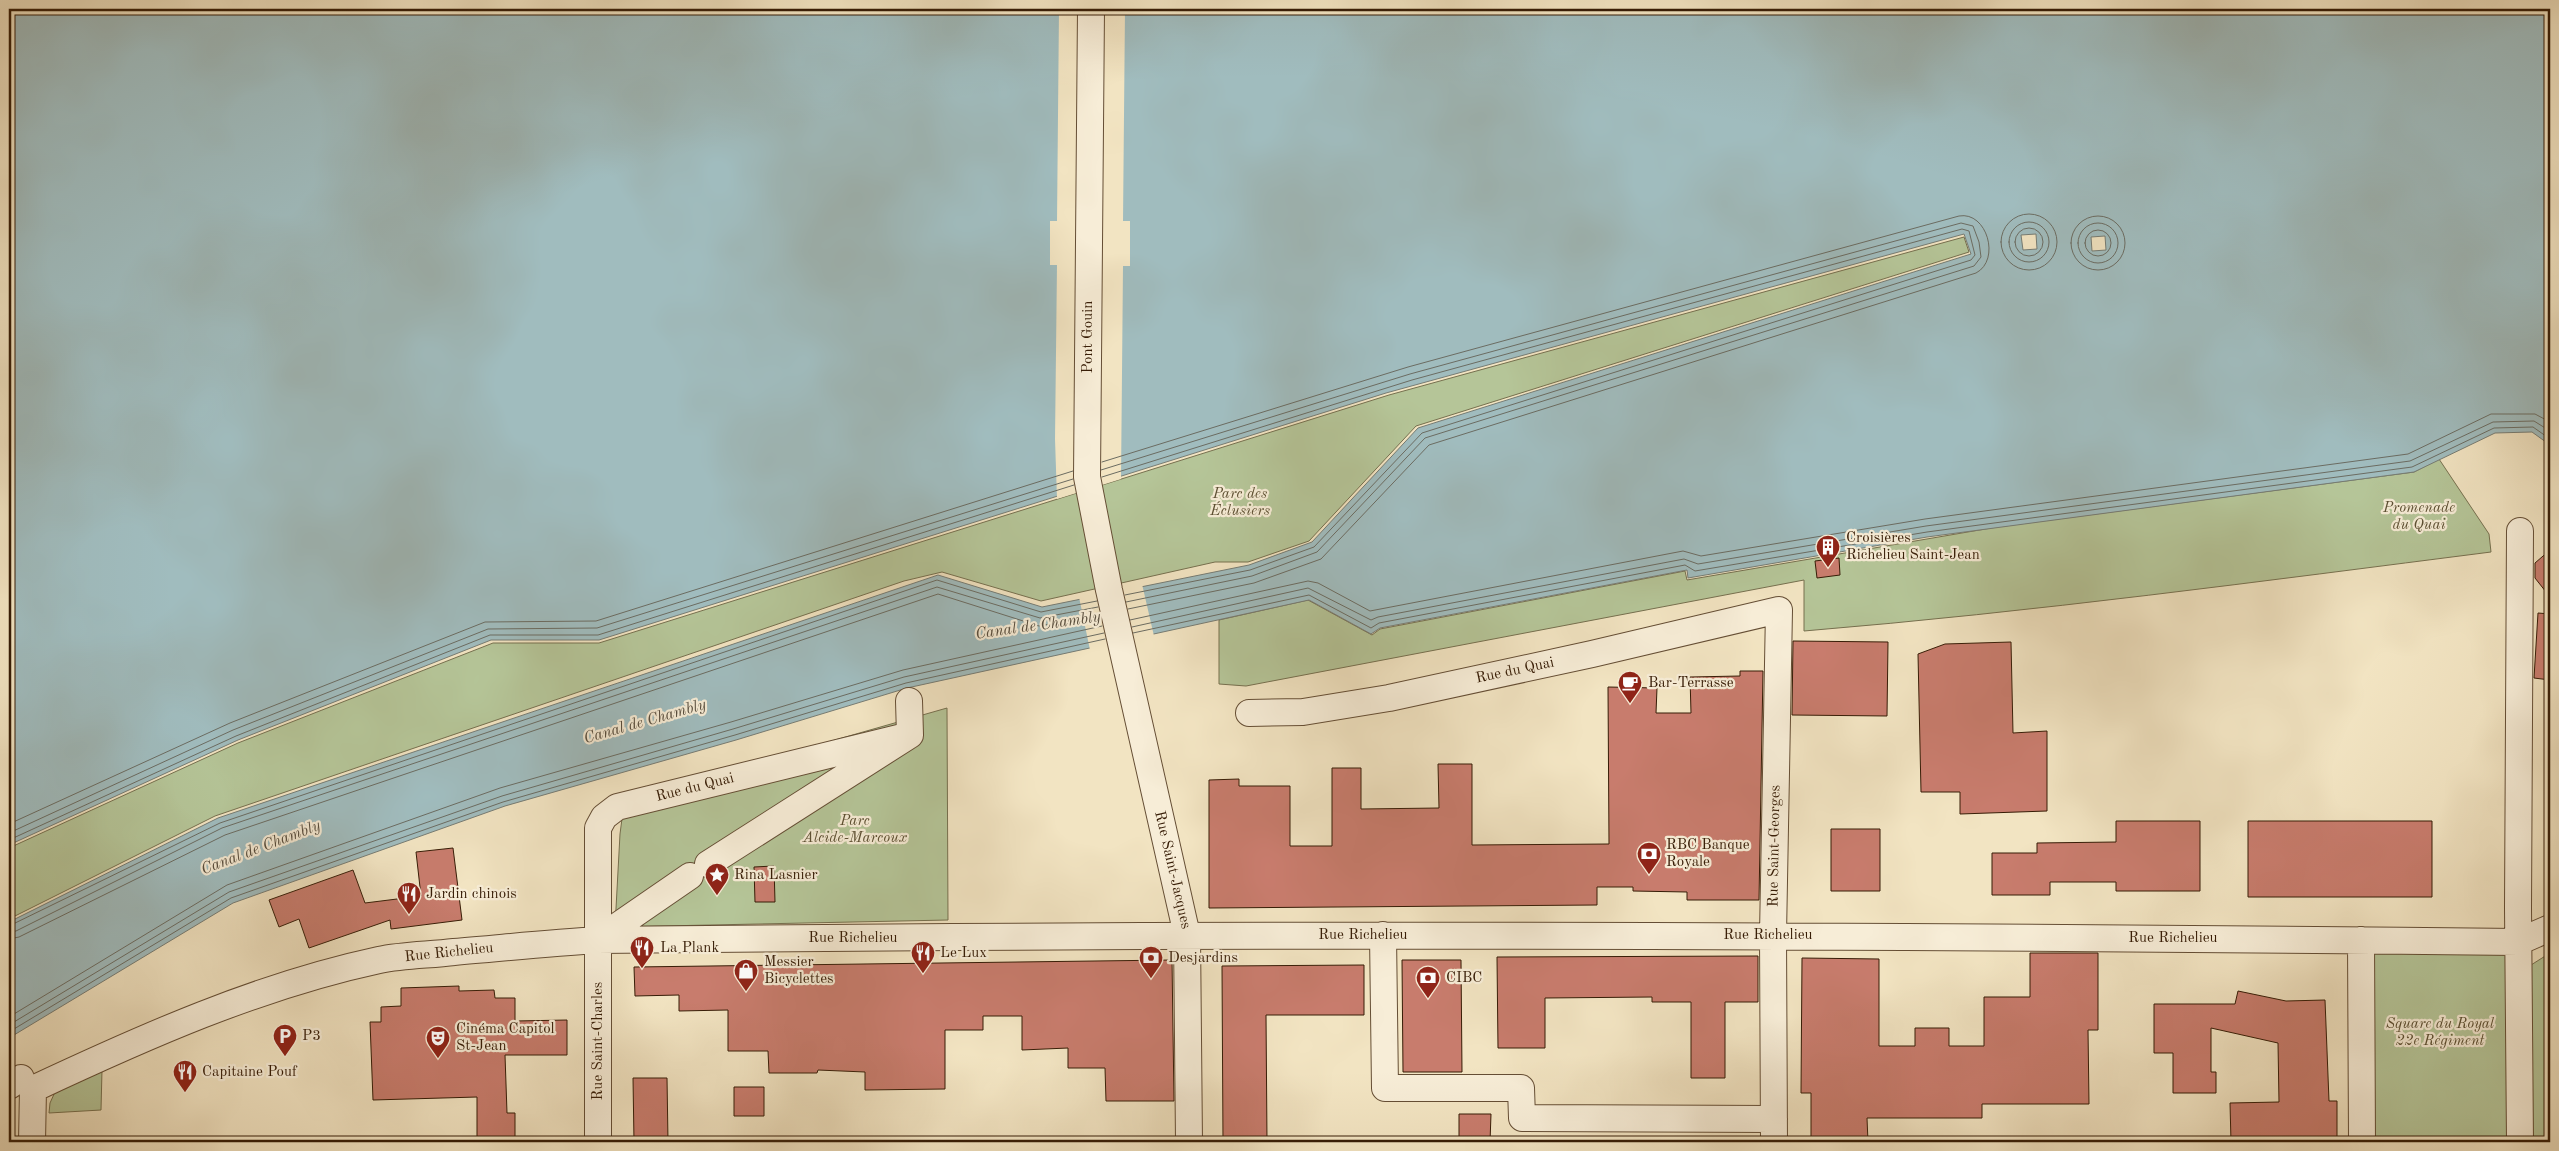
<svg xmlns="http://www.w3.org/2000/svg" width="2559" height="1151" font-family="'Old Standard TT',serif">
<rect width="100%" height="100%" fill="#f2e4c2"/>
<filter id="stains"><feTurbulence type="fractalNoise" baseFrequency=".004" numOctaves="4"/><feColorMatrix values="0 0 0 0 .2 0 0 0 0 .09 0 0 0 0 .02 0 0 0 .5 -.17"/></filter>
<radialGradient id="worn" r=".72"><stop offset=".6" stop-color="#630" stop-opacity="0"/><stop offset="1" stop-color="#630" stop-opacity=".3"/></radialGradient>
<path fill="#b5c598" stroke="#76704f" d="M1964 237 1969 252 1416 426 1309 541 1248 562H1215L1041 601 942 572 904 581 215 816 9 919V848L238 743 493 643H599L1389 395Z
M2439 459 2489 534 2491 552C2263 581 2034 612 1804 631V580L1246 686 1219 684V620L1308 600 1372 635 1380 629 1685 571 1687 580 1997 527 2414 472Z
M947 708 948 920 615 927 620 834 623 811 639 796Z
M2361 940 2518 942 2520 1142H2362Z
M2550 953V1142H2532L2531 965Z
M102 1070 101 1110 49 1113 50 1103 55 1092Z"/>
<path fill="#a0bcbe" stroke="#767c74" fill-rule="evenodd" d="M9 9H2550V445L2532 432 2495 433 2414 472 1927 537 1688 578 1687 570 1380 628 1371 634 1309 600 907 688 736 740 505 806 233 903 9 1038V922L218 818 938 575 1042 607 1249 565 1312 542 1418 428 1971 254 1964 234 1386 393 599 640H491L238 740 9 845ZM2036 234 2037 249 2023 250 2021 235ZM2105 236 2106 250 2092 251 2091 237Z"/>
<path fill="#f2e4c2" d="M1059 9H1125L1123 221H1130V266H1123L1121 479 1057 499 1055 439 1057 265H1050V221H1057Z
M1142 584 1154 636 1090 650 1079 597Z"/>
<g fill="none" stroke-linecap="round" stroke-linejoin="round">
<path stroke="#6b6c62" stroke-width="1" d="M2001 242a28 28 0 1 1 56 0a28 28 0 1 1-56 0Z
M2071 243a27 27 0 1 1 54 0a27 27 0 1 1-54 0Z
M2009 242a20 20 0 1 1 40 0a20 20 0 1 1-40 0Z
M2078 243a20 20 0 1 1 40 0a20 20 0 1 1-40 0Z
M2015 242a14 14 0 1 1 28 0a14 14 0 1 1-28 0Z
M2085 243a13 13 0 1 1 26 0a13 13 0 1 1-26 0Z
M1102 462 1408 367 1959 216C1987 211 2001 260 1976 273L1429 445 1321 559 1254 583 1128 609
M1101 470 1410 374 1961 223 1973 226 1979 242 1981 257 1974 266 1425 438 1317 552 1252 576 1126 602
M1102 477 1412 380 1962 229 1969 231 1975 255 1971 260 1422 433 1314 547 1250 570 1125 595
M1130 620 1308 581 1318 583 1370 611 1683 551 1701 556 1925 519 2408 454 2491 414H2535L2550 422
M1132 627 1308 588 1371 620 1378 617 1684 559 1698 564 1926 526 2410 461 2493 422 2534 421 2550 431
M1133 633 1309 595 1371 628 1379 623 1685 565 1695 571 1927 532 2412 467 2494 428 2533 427 2550 439
M9 824 230 723 485 622 596 621 1073 471
M9 833 233 730 488 629 597 628 1073 479
M9 840 236 736 490 635H598L1074 485
M9 926 220 823 937 580 1041 612 1097 601
M9 932 16 931 222 828 937 587 1040 618 1098 607
M9 939 19 937 225 835 938 594 1039 626 1100 615
M9 1017 227 885 500 788 731 722 903 670 1102 626
M9 1025 229 892 502 796 733 729 904 677 1104 633
M9 1032 231 898 503 802 735 735 906 683 1105 639"/>
</g>
<path fill="#c87c6d" stroke="#361c06" d="M2550 550V597L2535 578V563Z
M1839 558 1840 575 1817 578 1815 561Z
M2538 613 2550 614V680L2534 678Z
M1793 641 1888 642 1887 716 1792 715Z
M2011 642 2013 733 2047 731V811L1960 814V792H1921L1918 654 1945 644Z
M1740 671H1763L1759 900H1687V892L1633 891V887H1597V905L1209 908V780L1239 779V786H1290V846H1332V768H1361V809L1439 808 1438 764H1472V845L1609 844 1608 687 1657 688 1656 713H1691L1690 677 1740 676Z
M2116 821H2200V891H2116V882H2050V895H1992V853H2037V843L2116 842Z
M2248 821H2432V897H2248Z
M1831 829H1880V891H1831Z
M453 848 462 920 391 929 390 920 309 948 299 919 279 927 269 900 353 870 365 903 421 896 416 852Z
M774 866 775 902H755L754 867Z
M2030 953H2098V1030H2088L2089 1104H1982V1118H1867L1868 1142H1811V1093H1801L1802 958 1879 959V1046H1915V1028H1949V1046H1984V997H2030Z
M1758 956V1002H1725V1078H1691V1002H1652V997L1545 998V1048H1498L1497 957Z
M1172 960 1174 1101H1106L1105 1068H1068V1048L1022 1050V1016H983V1030H945V1089L865 1090V1072L818 1070 817 1073H769L768 1051H728V1010L679 1011V995L635 996 634 967Z
M1402 960H1461L1462 1072H1403Z
M1364 965V1015H1266L1267 1142H1223L1222 966Z
M459 986V991L494 990 495 998H515V1021L567 1020V1055H505L507 1113H515V1142H477V1097L373 1100 370 1022H381V1007L401 1006V988Z
M2238 991 2286 1001 2325 1000 2329 1101H2337V1142H2231L2230 1103 2279 1102 2278 1043 2211 1028V1072H2216V1093H2173V1053H2154V1004H2235Z
M633 1078H667L668 1142H634Z
M734 1087H764V1116H734Z
M1459 1114H1491L1490 1142H1459Z"/>
<g fill="none" stroke-linecap="round" stroke-linejoin="round">
<defs>
<path id="minor" d="M1091 9 1087 477 1109 590 1187 935 1189 1142
M1249 713 1303 712 1389 698 1592 654 1779 610 1773 935 1774 1142
M708 864 910 735 909 701
M1383 935 1385 1088H1521L1522 1118 1774 1119
M597 940 690 876
M2361 940 2362 1142
M9 1086 21 1078
M32 1142 33 1089C144 1037 258 986 379 960 403 955 430 955 454 952 502 948 549 943 597 940 1237 933 1878 935 2518 942L2550 928
M598 1142V828L604 817 617 807 910 735
M2520 1142 2518 908 2520 531"/>
</defs>
<use href="#minor" stroke="#654e35" stroke-width="28"/>
<use href="#minor" stroke="#f7edd7" stroke-width="26"/>
</g>
<defs>
<symbol id="building-pin" viewBox="-11 -11 22 30"><path d="M0 17L-7.5 6A9.5 9.5 0 1 1 7.5 6Z" fill="#8f2418" stroke="#f7edd7"/><path d="M-4-6H4V6H1V3H-1V6H-4ZM-2.5-4.3h1.7v1.8h-1.7ZM.8-4.3h1.7v1.8H.8ZM-2.5-1h1.7V.8h-1.7ZM.8-1h1.7V.8H.8Z" fill="#fff"/></symbol>
<symbol id="cafe-pin" viewBox="-11 -11 22 30"><path d="M0 17L-7.5 6A9.5 9.5 0 1 1 7.5 6Z" fill="#8f2418" stroke="#f7edd7"/><path d="M-5.5-4.5H6V0H3Q3 3.5 0 3.5H-2.5Q-5.5 3.5-5.5 0ZM3-3.2v2h1.7v-2ZM-6 4.5H4V6H-6Z" fill="#fff"/></symbol>
<symbol id="bank-pin" viewBox="-11 -11 22 30"><path d="M0 17L-7.5 6A9.5 9.5 0 1 1 7.5 6Z" fill="#8f2418" stroke="#f7edd7"/><path d="M-6-4H6V4H-6ZM0-2.3a2.3 2.3 0 1 0 0 4.6a2.3 2.3 0 1 0 0-4.6Z" fill="#fff"/></symbol>
<symbol id="sight-pin" viewBox="-11 -11 22 30"><path d="M0 17L-7.5 6A9.5 9.5 0 1 1 7.5 6Z" fill="#8f2418" stroke="#f7edd7"/><path d="M0-6L1.8-2.2L6-1.7L2.9 1.2L3.7 5.4L0 3.3L-3.7 5.4L-2.9 1.2L-6-1.7L-1.8-2.2Z" fill="#fff"/></symbol>
<symbol id="restaurant-pin" viewBox="-11 -11 22 30"><path d="M0 17L-7.5 6A9.5 9.5 0 1 1 7.5 6Z" fill="#8f2418" stroke="#f7edd7"/><path d="M-5-6h1v4h1v-4h1v4h1v-4h1v5L-1.5 .5V6h-2V.5L-5-1ZM5-6V6H3V1.5H1.5Q1.5-4 5-6Z" fill="#fff"/></symbol>
<symbol id="shop-pin" viewBox="-11 -11 22 30"><path d="M0 17L-7.5 6A9.5 9.5 0 1 1 7.5 6Z" fill="#8f2418" stroke="#f7edd7"/><path d="M-5-2.5h2.3a2.7 3.5 0 0 1 5.4 0H5L5.5 6h-11ZM-1.5-2.5h3a1.5 2.3 0 0 0-3 0Z" fill="#fff"/></symbol>
<symbol id="parking-pin" viewBox="-11 -11 22 30"><path d="M0 17L-7.5 6A9.5 9.5 0 1 1 7.5 6Z" fill="#8f2418" stroke="#f7edd7"/><path d="M-3.5-5.5H1a3.5 3.5 0 0 1 0 7H-1V5.5H-3.5ZM-1-3.4V-.6H.8a1.4 1.4 0 0 0 0-2.8Z" fill="#fff"/></symbol>
<symbol id="theatre-pin" viewBox="-11 -11 22 30"><path d="M0 17L-7.5 6A9.5 9.5 0 1 1 7.5 6Z" fill="#8f2418" stroke="#f7edd7"/><path d="M-5-5.5Q0-4 5-5.5V0Q5 5 0 6Q-5 5-5 0ZM-3.3-2.5H-1v1.5H-3.3ZM1-2.5H3.3v1.5H1ZM-2.8 1Q0 5.5 2.8 1Z" fill="#fff"/></symbol>
</defs>
<g fill-rule="evenodd">
<use href="#building-pin" x="1814" y="533" width="28" height="38"/>
<use href="#cafe-pin" x="1616" y="669" width="28" height="38"/>
<use href="#bank-pin" x="1635" y="840" width="28" height="38"/>
<use href="#sight-pin" x="703" y="861" width="28" height="38"/>
<use href="#restaurant-pin" x="395" y="880" width="28" height="38"/>
<use href="#restaurant-pin" x="628" y="934" width="28" height="38"/>
<use href="#restaurant-pin" x="909" y="939" width="28" height="38"/>
<use href="#bank-pin" x="1137" y="944" width="28" height="38"/>
<use href="#shop-pin" x="732" y="957" width="28" height="38"/>
<use href="#bank-pin" x="1414" y="964" width="28" height="38"/>
<use href="#parking-pin" x="271" y="1022" width="28" height="38"/>
<use href="#theatre-pin" x="424" y="1024" width="28" height="38"/>
<use href="#restaurant-pin" x="171" y="1058" width="28" height="38"/>
</g>
<g text-anchor="middle" dominant-baseline="central" stroke-width="4.5" stroke-linejoin="round" paint-order="stroke">
<g font-size="15" fill="#361c06" stroke="#f7edd7">
<text transform="translate(1088 337) rotate(-90)">Pont Gouin</text>
<text transform="translate(1515 671) rotate(-12)">Rue du Quai</text>
<text transform="translate(695 788) rotate(-14)">Rue du Quai</text>
<text transform="translate(1775 846) rotate(-89)">Rue Saint-Georges</text>
<text transform="translate(1172 870) rotate(77)">Rue Saint-Jacques</text>
<text x="1363" y="935">Rue Richelieu</text>
<text x="1768" y="935">Rue Richelieu</text>
<text x="853" y="938">Rue Richelieu</text>
<text x="2173" y="938">Rue Richelieu</text>
<text transform="translate(449 953) rotate(-6)">Rue Richelieu</text>
<text transform="translate(598 1041) rotate(-90)">Rue Saint-Charles</text>
</g>
<g font-size="15" font-style="italic" fill="#5c4f32" stroke="#f7edd7">
<text x="1240" y="494">Parc des<tspan x="1240" dy="17">Éclusiers</tspan></text>
<text x="2419" y="508">Promenade<tspan x="2419" dy="17">du Quai</tspan></text>
<text x="855" y="821">Parc<tspan x="855" dy="17">Alcide-Marcoux</tspan></text>
<text x="2440" y="1024">Square du Royal<tspan x="2440" dy="17">22e Régiment</tspan></text>
</g>
<g font-size="15" fill="#361c06" stroke="#f7edd7" text-anchor="start">
<text x="1846" y="538">Croisières<tspan x="1846" dy="17">Richelieu Saint-Jean</tspan></text>
<text x="1648" y="683">Bar-Terrasse</text>
<text x="1666" y="845">RBC Banque<tspan x="1666" dy="17">Royale</tspan></text>
<text x="734" y="875">Rina Lasnier</text>
<text x="426" y="894">Jardin chinois</text>
<text x="660" y="948">La Plank</text>
<text x="940" y="953">Le Lux</text>
<text x="1168" y="958">Desjardins</text>
<text x="764" y="962">Messier<tspan x="764" dy="17">Bicyclettes</tspan></text>
<text x="1446" y="978">CIBC</text>
<text x="456" y="1029">Cinéma Capitol<tspan x="456" dy="17">St-Jean</tspan></text>
<text x="302" y="1036">P3</text>
<text x="202" y="1072">Capitaine Pouf</text>
</g>
<g font-size="16" font-style="italic" fill="#564c3d" stroke="#f7edd7">
<text transform="translate(1038 626) rotate(-8)">Canal de Chambly</text>
<text transform="translate(645 722) rotate(-16)">Canal de Chambly</text>
<text transform="translate(261 848) rotate(-21)">Canal de Chambly</text>
</g>
</g>
<rect width="2559" height="1151" fill="none" stroke="#f2e4c2" stroke-width="30"/>
<rect x="10" y="10" width="2539" height="1131" fill="none" stroke="#361c06" stroke-width="2.5"/>
<rect x="15" y="15" width="2529" height="1121" fill="none" stroke="#361c06"/>
<rect width="100%" height="100%" filter="url(#stains)"/>
<rect width="100%" height="100%" fill="url(#worn)"/>
</svg>
